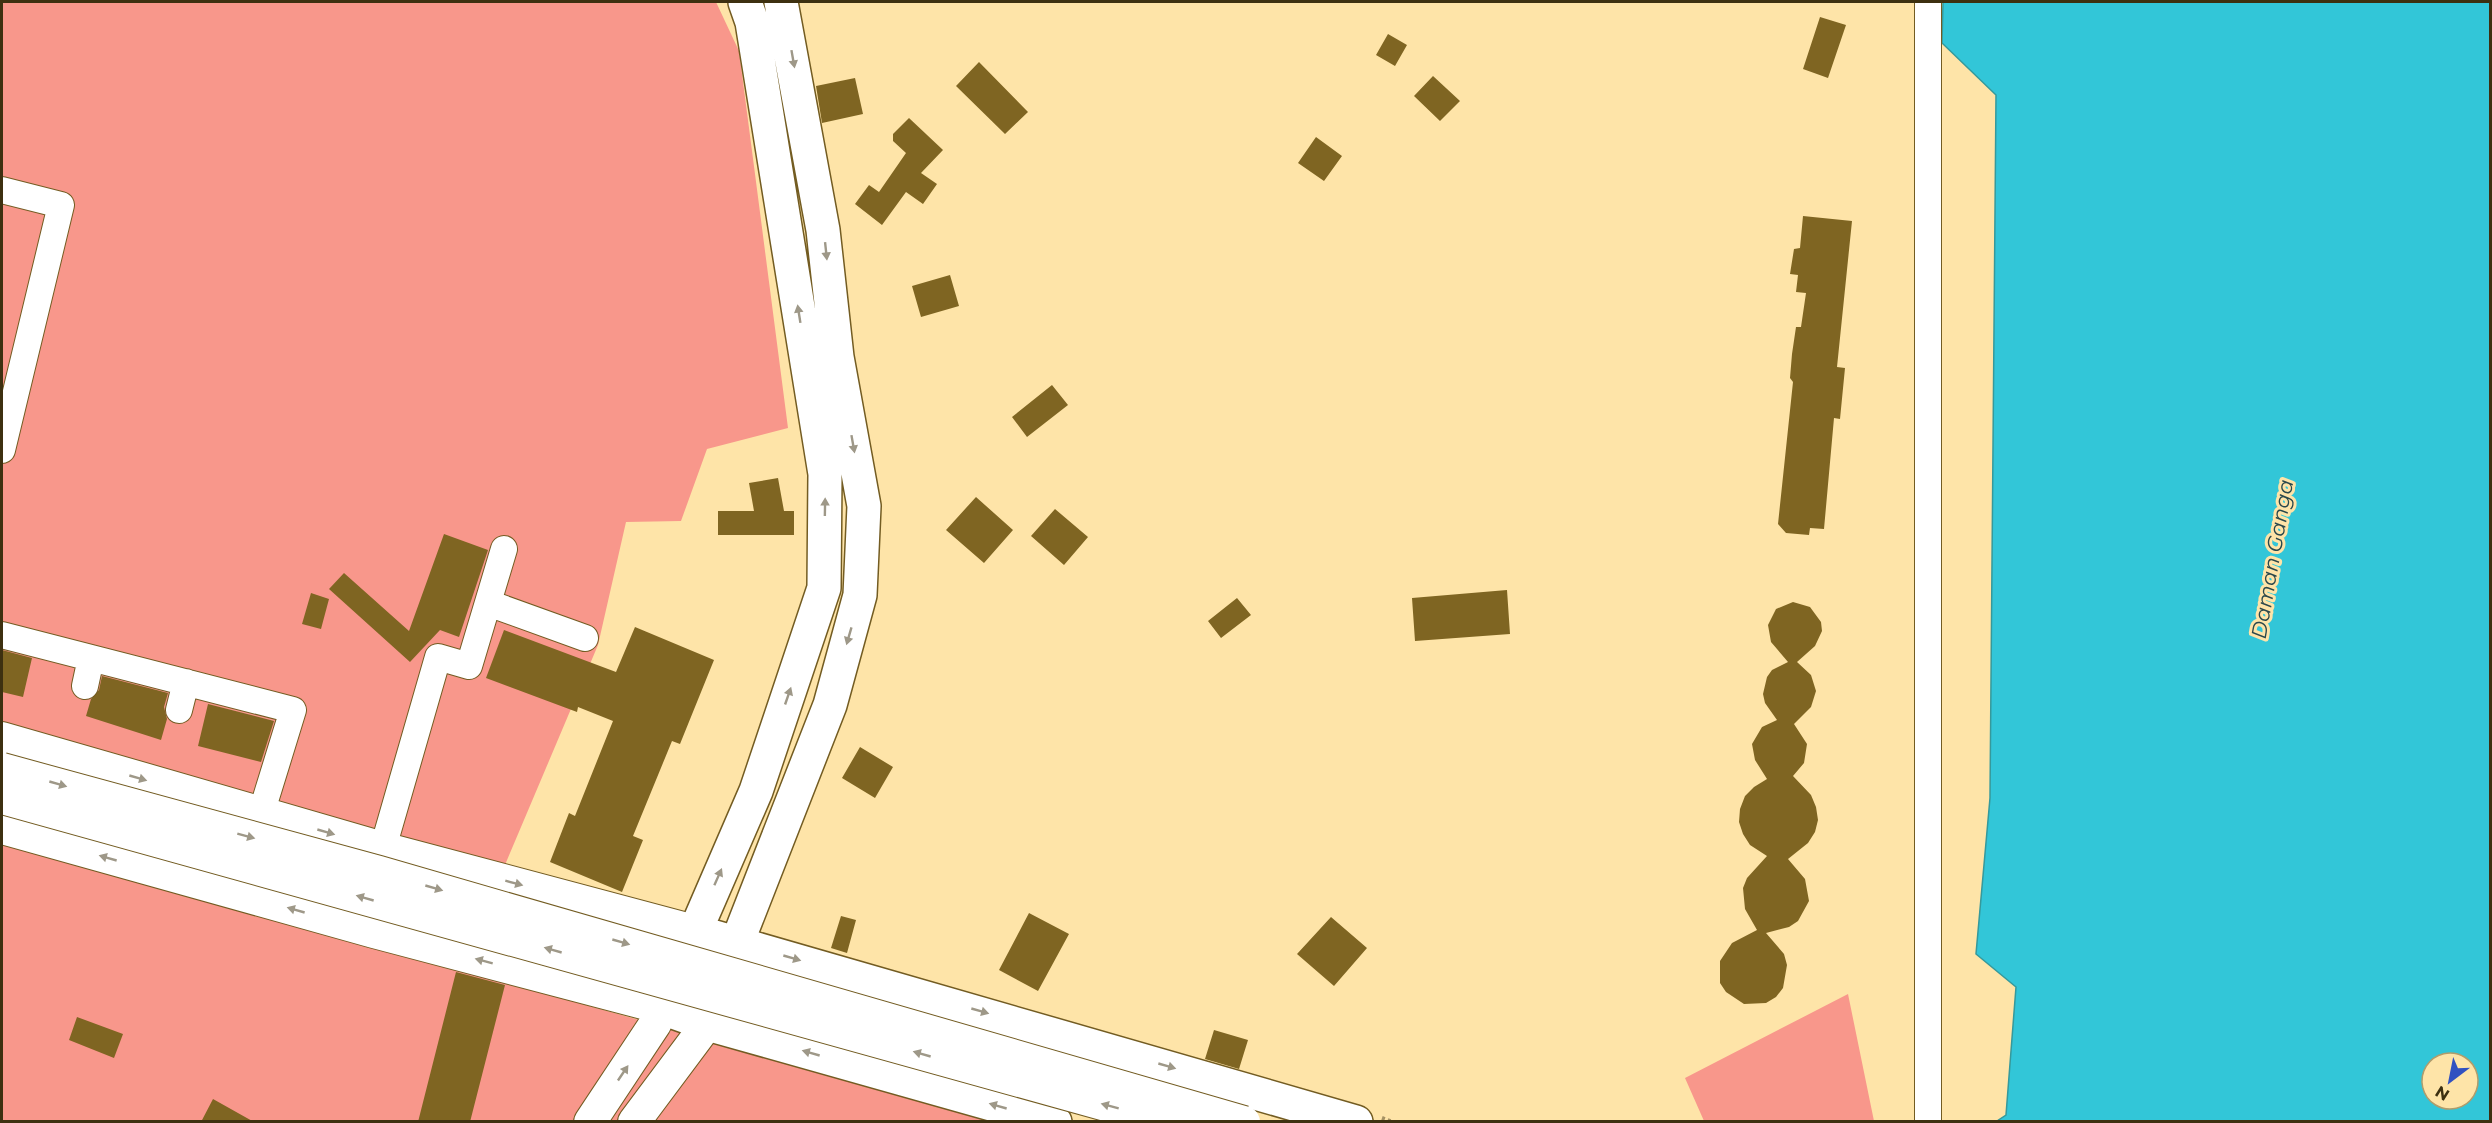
<svg xmlns="http://www.w3.org/2000/svg" width="2492" height="1123" font-family="Montserrat,sans-serif">
<rect width="100%" height="100%" fill="#fee4a8"/>
<path fill="#f8978b" d="M2 2H716L739 51 788 428 707 449 681 521 626 522 598 645 502 872 2 725Z
M2 842 1001 1121H2Z
M1848 994 1874 1121H1704L1685 1078Z"/>
<path fill="#32c6d8" stroke="#35999c" stroke-width="1.5" fill-rule="evenodd" d="M1943 2H2490V1121H1997L2006 1115 2016 987 1976 954 1990 798 1996 95 1942 43ZM2432 1063H2468V1099H2432Z"/>
<path fill="#7f6522" d="M1820 17 1846 25 1828 78 1803 69Z
M1388 34 1407 45 1395 66 1376 55Z
M979 62 1028 112 1005 134 956 86Z
M1433 76 1460 101 1440 121 1414 96Z
M855 78 863 114 822 123 816 86Z
M909 118 943 150 921 173 937 184 923 204 906 192 882 225 855 204 869 185 879 192 906 153 893 141V134Z
M1316 137 1342 156 1324 181 1298 163Z
M1803 216 1852 221 1837 367 1845 368 1840 419 1834 418 1824 529 1810 528 1809 535 1786 533 1778 524 1793 382 1790 378 1792 354 1796 327H1801L1806 293 1796 292 1798 275 1790 274 1794 249 1800 248Z
M950 275 959 306 921 317 912 286Z
M1052 385 1068 405 1027 437 1012 417Z
M778 478 784 511H794V535H718V511H754L749 483Z
M976 497 1013 530 984 563 946 530Z
M1055 509 1088 537 1064 565 1031 536Z
M444 534 488 550 459 637 440 630 410 662 329 589 344 573 409 631Z
M1507 590 1510 634 1415 641 1412 598Z
M311 593 329 599 321 629 302 624Z
M1237 598 1251 615 1221 638 1208 621Z
M1793 602 1810 607 1821 622 1822 631 1815 646 1797 662 1811 675 1816 691 1811 707 1794 724 1807 744 1804 763 1793 776 1811 795 1816 807 1818 820 1815 832 1808 843 1788 859 1805 879 1809 901 1798 921 1789 927 1766 933 1784 954 1787 965 1783 988 1776 997 1766 1003 1744 1004 1726 992 1720 983V961L1732 943 1757 930 1745 909 1743 888 1747 878 1767 856 1750 845 1743 834 1739 822 1740 809 1745 796 1754 787 1767 779 1755 760 1752 744 1762 727 1777 720 1765 703 1763 694 1767 677 1772 670 1788 662 1771 642 1768 625 1776 609Z
M635 627 714 660 680 744 672 741 633 836 643 840 622 892 550 862 569 813 575 816 613 721 578 707 577 712 486 678 504 630 616 672Z
M2 650 32 658 23 697 2 692Z
M102 676 168 693 164 707 167 719 161 740 86 716 91 699 99 690Z
M208 704 274 721 261 762 198 746Z
M860 747 893 767 875 798 842 778Z
M1029 913 1069 934 1038 991 999 970Z
M841 916 856 920 847 953 831 948Z
M1331 917 1367 948 1334 986 1297 954Z
M456 972 505 985 470 1122H418Z
M77 1017 123 1034 114 1058 69 1040Z
M1214 1030 1248 1040 1239 1069 1205 1059Z
M213 1099 254 1122H201Z"/>
<g fill="none" stroke-linecap="round" stroke-linejoin="round">
<defs>
<path id="minor" d="M2 190 61 205 2 450
M488 603 585 638
M2 635 293 710 261 814
M85 686 91 658
M179 710 186 682
M383 848 438 657 469 666 504 549
M1928 1122V2"/>
<path id="major" d="M2 738 383 848 694 931
M2 828 374 932 662 1008 655 1024 590 1122
M634 1122 699 1035 704 1023"/>
<path id="highway" d="M745 2 752 22 825 474 824 588 756 791 662 1008 704 1023 1055 1122
M715 937 1356 1122
M715 999 830 705 860 595 864 506 837 357 823 230 781 2"/>
</defs>
<use href="#minor" stroke="#735c22" stroke-width="28"/>
<use href="#major" stroke="#735c22" stroke-width="34"/>
<use href="#highway" stroke="#735c22" stroke-width="36"/>
<path stroke="#a69263" stroke-width="4" stroke-dasharray="3 3" stroke-linecap="butt" d="M1382 1118 1393 1122"/>
<use href="#minor" stroke="#fff" stroke-width="26"/>
<use href="#major" stroke="#fff" stroke-width="32"/>
<use href="#highway" stroke="#fff" stroke-width="33"/>
<defs>
<path id="major-bridge" d="M2 769 379 872 1244 1122
M2 798 1167 1122"/>
</defs>
<use href="#major-bridge" stroke="#735c22" stroke-width="34" stroke-linecap="butt"/>
<use href="#major-bridge" stroke="#fff" stroke-width="32"/>
</g>
<defs><path id="oneway-solid" d="M-6-.8H1V-3.2L6.5 0L1 3.2V.8H-6Z" transform="scale(1.5)"/></defs>
<g fill="#9e9888">
<use href="#oneway-solid" transform="translate(793 59) rotate(80)"/>
<use href="#oneway-solid" transform="translate(826 251) rotate(84)"/>
<use href="#oneway-solid" transform="translate(799 314) rotate(-99)"/>
<use href="#oneway-solid" transform="translate(853 444) rotate(80)"/>
<use href="#oneway-solid" transform="translate(825 507) rotate(-89)"/>
<use href="#oneway-solid" transform="translate(849 636) rotate(106)"/>
<use href="#oneway-solid" transform="translate(788 696) rotate(-71)"/>
<use href="#oneway-solid" transform="translate(138 778) rotate(16)"/>
<use href="#oneway-solid" transform="translate(58 784) rotate(16)"/>
<use href="#oneway-solid" transform="translate(326 832) rotate(16)"/>
<use href="#oneway-solid" transform="translate(246 836) rotate(15)"/>
<use href="#oneway-solid" transform="translate(108 858) rotate(-164)"/>
<use href="#oneway-solid" transform="translate(718 877) rotate(-66)"/>
<use href="#oneway-solid" transform="translate(514 883) rotate(15)"/>
<use href="#oneway-solid" transform="translate(434 888) rotate(16)"/>
<use href="#oneway-solid" transform="translate(365 898) rotate(-164)"/>
<use href="#oneway-solid" transform="translate(296 910) rotate(-164)"/>
<use href="#oneway-solid" transform="translate(621 942) rotate(16)"/>
<use href="#oneway-solid" transform="translate(553 950) rotate(-164)"/>
<use href="#oneway-solid" transform="translate(792 958) rotate(16)"/>
<use href="#oneway-solid" transform="translate(484 961) rotate(-165)"/>
<use href="#oneway-solid" transform="translate(980 1011) rotate(16)"/>
<use href="#oneway-solid" transform="translate(811 1053) rotate(-164)"/>
<use href="#oneway-solid" transform="translate(922 1054) rotate(-164)"/>
<use href="#oneway-solid" transform="translate(1167 1066) rotate(16)"/>
<use href="#oneway-solid" transform="translate(623 1073) rotate(-56)"/>
<use href="#oneway-solid" transform="translate(998 1106) rotate(-164)"/>
<use href="#oneway-solid" transform="translate(1110 1106) rotate(-165)"/>
</g>
<g text-anchor="middle" dominant-baseline="central" stroke-width="6" stroke-linejoin="round" paint-order="stroke">
<g font-size="21" font-style="italic" fill="#2a484c" stroke="#fee4a8">
<text transform="translate(2272 559) rotate(-80)">Daman Ganga</text>
</g>
</g>
<rect width="2492" height="1123" fill="none" stroke="#3d3010" stroke-width="6"/>
<g transform="translate(2450 1081) rotate(212)"><circle r="28" fill="#fee4a8" stroke="#b19c6b" stroke-width="1.5"/>
<path d="M0-4.5L10 22L0 15L-10 22Z" fill="#3151c1"/>
<text y="-9" font-size="16" font-weight="bold" text-anchor="middle" fill="#3d3010">N</text>
</g>
</svg>
